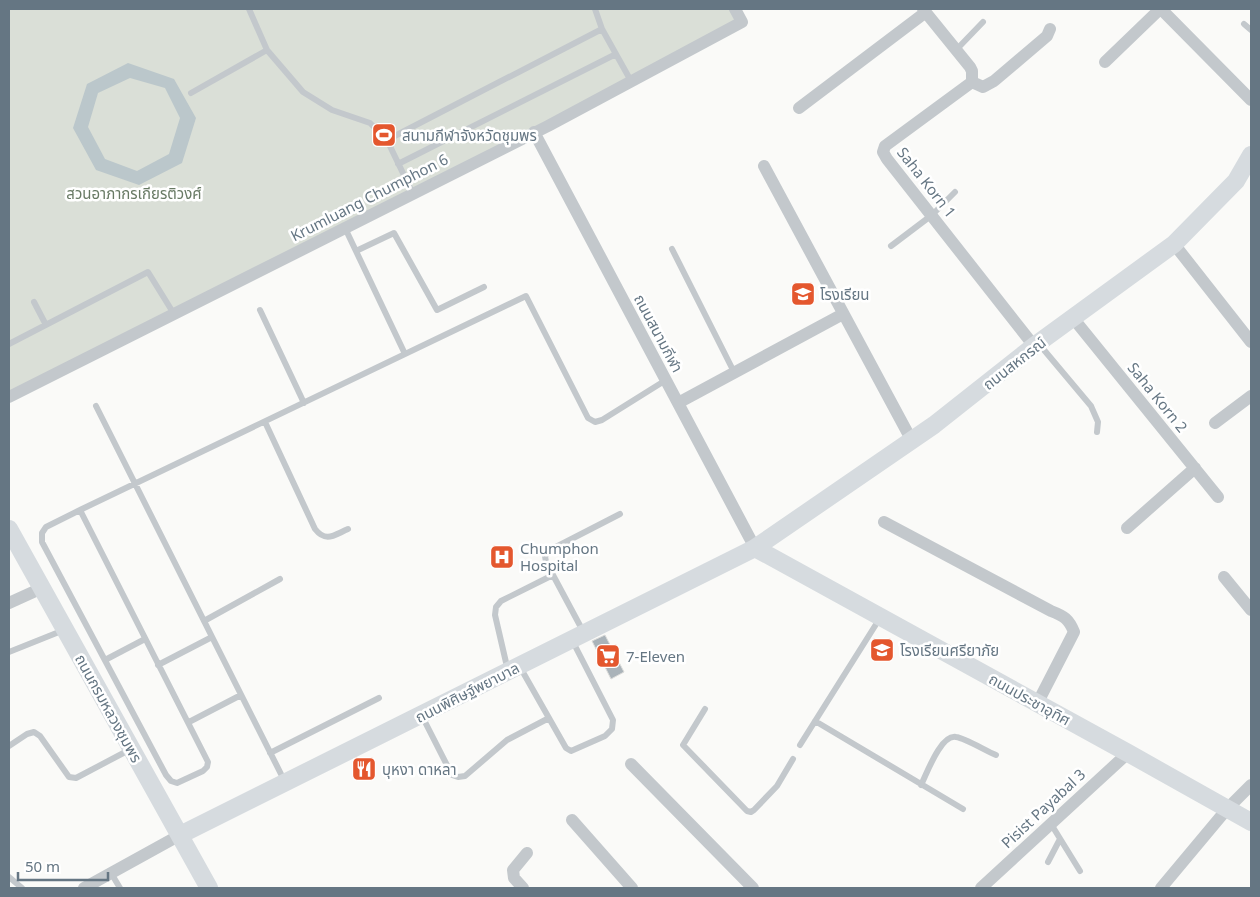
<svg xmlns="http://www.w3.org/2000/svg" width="1260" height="897" font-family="'Noto Sans','Noto Sans Thai',sans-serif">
<rect width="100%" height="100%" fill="#fafaf8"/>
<path fill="#dadfd7" d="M9 9H735L742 22 9 397Z"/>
<path fill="#bbc7cb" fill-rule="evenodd" d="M128 63 174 79 196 118 182 163 139 185 96 170 73 128 87 84ZM130 78 165 88 180 118 169 154 137 171 105 159 88 127 98 93Z"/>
<path fill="#aab3b9" stroke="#dcdcda" d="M605 635 624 672 611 679 592 641Z"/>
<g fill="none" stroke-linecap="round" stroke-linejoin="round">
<path stroke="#c3c8cc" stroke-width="6" d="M249 9 267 50 303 92 332 110 370 123 387 140 413 194
M595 9 602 29 631 81
M1244 24 1251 30
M957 49 983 22
M191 93 267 50
M387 140 602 29
M398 164 616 54
M345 228 405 354
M891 246 932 215 955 192
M672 249 734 372
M356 251 394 233 437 310 484 287
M34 302 46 325
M260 310 304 403
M9 344 148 272 174 314
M1039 344 1091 406 1098 422 1097 432
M96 406 285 782
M265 422 315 529C326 543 334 535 348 529
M80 510 208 762 207 767 203 771 177 783 171 781 166 775 42 542V533L46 527 80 510 526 296 588 418 595 422 602 420 666 380
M204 621 280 579
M584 633 546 562 545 556 550 550 620 514
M9 652 64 630
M105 660 145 639
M158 665 212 637
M520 667 566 748 571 751 605 736 612 729 613 720 572 640
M508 671 495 615 496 607 501 601 553 575
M705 709 683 745 747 811 751 812 754 810 777 786 793 759
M422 716 452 775 458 777 465 776 507 740 549 718
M815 721 963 809
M189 722 241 695
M800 745 880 618
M9 746 27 734 34 732 40 736 69 777 76 778 131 749
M270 753 379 698
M921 785C927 773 941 734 956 737 965 738 986 751 996 755
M1051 824 1080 871
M1048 862 1060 839
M111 873 120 888
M9 877 22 888"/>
<path stroke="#c3c8cc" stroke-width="12" d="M923 9 970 67 972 71V82L885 146 883 152 887 159 1034 346
M1161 9 1251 100
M1105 62 1160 9
M972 82 983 87 994 81 1047 36 1050 29
M799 108 926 12
M534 132 755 548
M764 166 912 441
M1174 244 1251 342
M1073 318 1218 497
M9 397 548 126 742 22 735 9
M678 403 843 314
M1215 423 1251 396
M884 522 1051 611C1064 616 1069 619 1074 632L1037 704
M1127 528 1195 468
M1224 577 1251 610
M9 603 42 588
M631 764 753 888
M572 820 632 888
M84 888 180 835
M523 888 514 878 513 870 527 853
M981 888 1128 753
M1161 888 1227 809 1251 785"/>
<path stroke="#d6dbdf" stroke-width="18" d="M9 529 209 888
M755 548 1128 753 1251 822
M180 835 755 548 934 425 1034 346 1174 244 1236 181 1251 155"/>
</g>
<defs>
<symbol id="stadium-square" viewBox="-11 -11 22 22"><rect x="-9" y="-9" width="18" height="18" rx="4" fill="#e4572e" stroke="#fff"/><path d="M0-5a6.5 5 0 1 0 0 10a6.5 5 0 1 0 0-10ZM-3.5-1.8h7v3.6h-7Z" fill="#fff"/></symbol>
<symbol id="school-square" viewBox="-11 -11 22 22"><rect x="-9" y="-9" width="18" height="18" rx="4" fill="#e4572e" stroke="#fff"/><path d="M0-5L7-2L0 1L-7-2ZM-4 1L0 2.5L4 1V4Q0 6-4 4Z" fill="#fff"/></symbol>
<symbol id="hospital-square" viewBox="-11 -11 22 22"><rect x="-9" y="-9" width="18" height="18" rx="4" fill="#e4572e" stroke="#fff"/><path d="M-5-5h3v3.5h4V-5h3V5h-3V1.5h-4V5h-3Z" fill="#fff"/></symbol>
<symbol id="supermarket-square" viewBox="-11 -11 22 22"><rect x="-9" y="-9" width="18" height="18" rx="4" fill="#e4572e" stroke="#fff"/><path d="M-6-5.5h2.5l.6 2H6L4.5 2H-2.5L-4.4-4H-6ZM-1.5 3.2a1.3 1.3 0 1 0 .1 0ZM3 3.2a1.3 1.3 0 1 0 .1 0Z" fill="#fff"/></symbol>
<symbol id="restaurant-square" viewBox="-11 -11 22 22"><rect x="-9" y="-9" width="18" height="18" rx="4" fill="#e4572e" stroke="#fff"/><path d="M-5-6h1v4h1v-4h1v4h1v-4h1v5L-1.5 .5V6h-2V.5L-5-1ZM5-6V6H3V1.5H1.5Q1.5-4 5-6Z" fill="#fff"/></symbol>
</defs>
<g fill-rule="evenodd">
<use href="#stadium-square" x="370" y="121" width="28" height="28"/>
<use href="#school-square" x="789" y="280" width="28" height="28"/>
<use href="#hospital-square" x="488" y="543" width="28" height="28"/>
<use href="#school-square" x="868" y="636" width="28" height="28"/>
<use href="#supermarket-square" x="594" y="642" width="28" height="28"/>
<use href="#restaurant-square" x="350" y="755" width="28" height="28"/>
</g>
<g text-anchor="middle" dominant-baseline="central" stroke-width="5" stroke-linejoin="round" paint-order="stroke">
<g font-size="15" fill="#657683" stroke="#fff" text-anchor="start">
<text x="402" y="135">สนามกีฬาจังหวัดชุมพร</text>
<text x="820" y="294">โรงเรียน</text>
<text x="520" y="548">Chumphon<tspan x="520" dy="17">Hospital</tspan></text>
<text x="900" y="650">โรงเรียนศรียาภัย</text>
<text x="626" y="656">7-Eleven</text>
<text x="382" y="769">บุหงา ดาหลา</text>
</g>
<g font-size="15" fill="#657683" stroke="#fff">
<text transform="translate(927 182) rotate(52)">Saha Korn 1</text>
<text transform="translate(369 197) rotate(-27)">Krumluang Chumphon 6</text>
<text transform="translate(659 333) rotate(62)">ถนนสนามกีฬา</text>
<text transform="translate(1014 363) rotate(-38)">ถนนสหกรณ์</text>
<text transform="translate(1158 397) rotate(51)">Saha Korn 2</text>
<text transform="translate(467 692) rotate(-27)">ถนนพิศิษฐ์พยาบาล</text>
<text transform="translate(1030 699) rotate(29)">ถนนประชาอุทิศ</text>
<text transform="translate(109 708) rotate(61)">ถนนกรมหลวงชุมพร</text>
<text transform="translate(1043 808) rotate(-43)">Pisist Payabal 3</text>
</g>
<g font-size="15" fill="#687a64" stroke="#fff">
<text x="134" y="193">สวนอาภากรเกียรติวงศ์</text>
</g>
</g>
<rect width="1260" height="897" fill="none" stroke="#657683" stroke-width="20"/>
<path d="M18 872v8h90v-8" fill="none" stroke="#657683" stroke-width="2.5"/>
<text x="25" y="872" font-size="15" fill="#657683" stroke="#ffffff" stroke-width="4" paint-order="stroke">50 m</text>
</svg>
